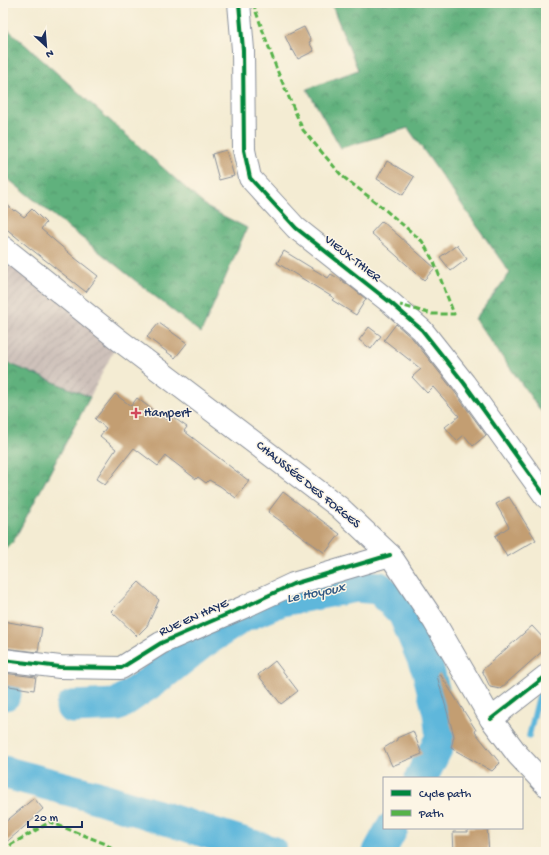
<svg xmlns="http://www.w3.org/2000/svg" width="549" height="855" font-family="'Gochi Hand',sans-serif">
<defs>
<pattern id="industrial-furrows" width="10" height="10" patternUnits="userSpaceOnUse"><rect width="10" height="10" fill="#cec1ba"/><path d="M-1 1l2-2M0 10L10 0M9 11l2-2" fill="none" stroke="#b0a6a2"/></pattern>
<pattern id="forest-crowns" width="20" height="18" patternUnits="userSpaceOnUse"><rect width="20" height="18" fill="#60b17d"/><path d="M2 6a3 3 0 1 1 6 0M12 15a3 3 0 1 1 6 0" fill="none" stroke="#4e906a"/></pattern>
</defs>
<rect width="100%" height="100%" fill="#fcf5e5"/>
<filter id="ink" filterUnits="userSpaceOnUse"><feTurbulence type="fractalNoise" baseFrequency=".025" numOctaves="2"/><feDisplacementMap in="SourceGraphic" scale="8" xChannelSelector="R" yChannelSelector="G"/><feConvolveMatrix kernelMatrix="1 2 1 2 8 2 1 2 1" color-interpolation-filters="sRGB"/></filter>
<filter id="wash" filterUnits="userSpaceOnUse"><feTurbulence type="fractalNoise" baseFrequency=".012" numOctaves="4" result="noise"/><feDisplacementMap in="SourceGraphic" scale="16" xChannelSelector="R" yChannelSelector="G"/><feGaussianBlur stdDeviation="0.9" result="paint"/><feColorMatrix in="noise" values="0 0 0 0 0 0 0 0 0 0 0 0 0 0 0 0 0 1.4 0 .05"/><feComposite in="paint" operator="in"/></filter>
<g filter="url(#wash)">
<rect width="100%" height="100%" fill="#f4ecd3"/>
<path fill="url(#industrial-furrows)" d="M3 247 119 340 90 397 3 361Z"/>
<path fill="url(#forest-crowns)" stroke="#3e706e" d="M331 3H546V418L475 319 510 273 408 128 341 148 307 89 358 70Z
M3 25 208 208 247 228 201 333 3 175Z
M3 361 90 397 13 542 3 552Z"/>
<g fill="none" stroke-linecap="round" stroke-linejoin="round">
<path stroke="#5eb7db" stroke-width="5.5" d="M529 736 539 695 544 690"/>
<path stroke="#5eb7db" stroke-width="33" d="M3 694H5
M72 707 117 705 161 675 200 644 243 616 281 600 356 586 379 588 404 613 428 670 439 713 442 737 421 778
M3 772 97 797 271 852
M379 852 392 828"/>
</g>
<g id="blocks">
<path fill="#c39e72" d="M304 27 311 41 309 42 314 51 298 59 293 50 292 51 285 36Z
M226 150 234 176 219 180 212 154Z
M387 161 414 177 403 195 377 179Z
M3 201 14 211 15 210 24 217 32 209 46 223 41 229 75 258 98 276 86 292 26 245 3 226Z
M382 221 435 268 424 280 371 233Z
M457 245 467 259 451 271 440 257Z
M284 251 328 278 331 274 347 284 366 299 356 315 332 300 334 298 277 263Z
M159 323 187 343 175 358 147 337Z
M396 324 413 339 454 391 486 435 473 446 464 435 457 441 445 427 459 416 433 387 427 393 412 377 421 369 384 340Z
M369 327 381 336 371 349 359 340Z
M115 394 131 406 137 398 166 420 170 415 187 427 184 431 249 481 236 498 220 486 209 480 206 483 198 477 196 479 166 456 158 466 134 448 105 485 96 479 116 449 100 436 106 428 95 419Z
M283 492 340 534 325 553 268 512Z
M509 497 536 540 507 557 495 536 509 527 496 504Z
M139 582 159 600 147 626 137 636 111 611Z
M3 621 42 628 38 652 3 648Z
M532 626 546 641V648L500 689 490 687 482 670Z
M275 661 298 691 281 704 258 675Z
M3 673 36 677 34 690 3 685Z
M440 674 476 730 475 732 500 763 492 771 451 748 454 736 437 676Z
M413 731 422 754 392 766 384 748 397 740V738Z
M34 798 43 809 36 815 37 816 3 845V824Z
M468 828H487L489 852H454L453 832H468Z"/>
</g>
</g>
<g filter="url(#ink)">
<use href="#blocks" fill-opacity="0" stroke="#888e98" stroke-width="1"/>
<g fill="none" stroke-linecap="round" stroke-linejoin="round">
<defs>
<path id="minor" d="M239 3 243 50 244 150 250 178 296 228 391 303 422 330 464 383 546 497
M3 660 60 667 121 668 161 643 244 607 293 584 390 555
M491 719 546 676"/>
<path id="major" d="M3 247 119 340 339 507 390 555 434 621 491 719 518 755 546 785"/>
</defs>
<use href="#minor" stroke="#888e98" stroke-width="24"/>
<use href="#major" stroke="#888e98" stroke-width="24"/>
<use href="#minor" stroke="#fff" stroke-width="22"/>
<use href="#major" stroke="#fff" stroke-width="22"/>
<path stroke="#55b248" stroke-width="3" stroke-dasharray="6 3" stroke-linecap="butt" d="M254 3 255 9 277 70 303 130 342 176 377 203 422 241 434 262 454 314H432L400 305
M4 852 12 844 50 822 106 844 115 852"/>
<defs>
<path id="cycleway" d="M239 3 243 50 244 150 250 178 296 228 391 303 422 330 464 383 546 497
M3 660 60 667 121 668 161 643 244 607 293 584 390 555
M491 719 546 676"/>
</defs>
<use href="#cycleway" stroke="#fcf5e5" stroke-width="6"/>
<use href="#cycleway" stroke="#00873e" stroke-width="4"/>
</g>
</g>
<path fill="#d1495b" stroke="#fcf5e5" stroke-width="1.5" d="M134 407h4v4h4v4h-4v4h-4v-4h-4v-4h4z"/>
<g text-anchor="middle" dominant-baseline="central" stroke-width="3" stroke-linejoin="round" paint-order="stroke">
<g font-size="13" fill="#1b2f5e" stroke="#fcf5e5">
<text transform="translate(352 259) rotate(38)">VIEUX-THIER</text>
<text transform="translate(308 485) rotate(39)">CHAUSSÉE DES FORGES</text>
<text transform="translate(194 618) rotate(-24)">RUE EN HAYE</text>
</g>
<g font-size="13" fill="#1b2f5e" stroke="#fcf5e5" text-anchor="start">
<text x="144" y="413">Hampert</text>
</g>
<g font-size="14" font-style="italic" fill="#2f5884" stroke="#fcf5e5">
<text transform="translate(316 594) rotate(-11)">Le Hoyoux</text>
</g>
</g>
<rect width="549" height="855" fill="none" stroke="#fcf5e5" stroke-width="16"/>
<rect x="383" y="777" width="140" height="52" fill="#fcf5e5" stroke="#a2a6af"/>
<rect x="391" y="790" width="20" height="6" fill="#00873e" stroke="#a2a6af"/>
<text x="419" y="797" font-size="12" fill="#1b2f5e">Cycle path</text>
<rect x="391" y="810" width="20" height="6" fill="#55b248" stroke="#a2a6af"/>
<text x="419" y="817" font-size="12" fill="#1b2f5e">Path</text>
<g transform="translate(46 46) rotate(154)" stroke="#fcf5e5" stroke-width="3" paint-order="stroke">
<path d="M0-3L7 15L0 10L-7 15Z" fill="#1b2f5e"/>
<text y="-6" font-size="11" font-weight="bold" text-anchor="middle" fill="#1b2f5e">N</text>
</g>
<path d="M28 821v6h54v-6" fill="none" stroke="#1b2f5e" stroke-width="2"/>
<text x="34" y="821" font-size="12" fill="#1b2f5e" stroke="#fcf5e5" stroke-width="3" paint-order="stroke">20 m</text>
</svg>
